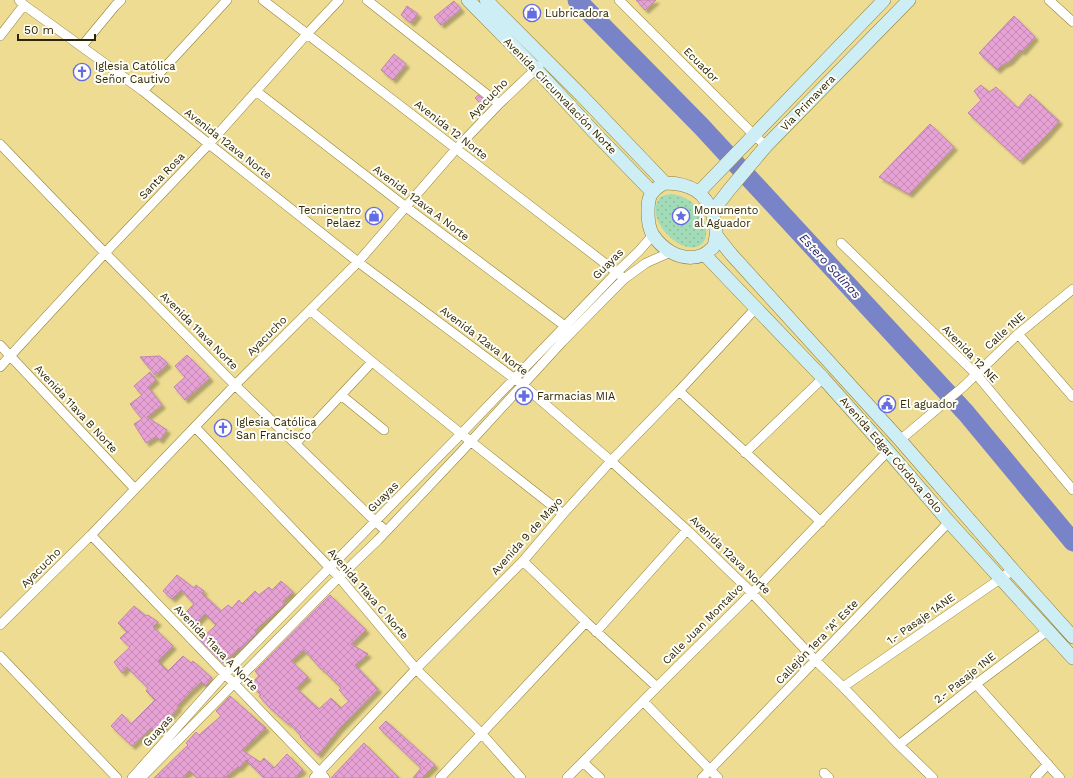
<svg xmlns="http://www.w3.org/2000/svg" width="1073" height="778" font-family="'Work Sans',sans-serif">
<defs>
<pattern id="grass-dots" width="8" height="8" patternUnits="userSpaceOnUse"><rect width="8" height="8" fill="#a2dbb7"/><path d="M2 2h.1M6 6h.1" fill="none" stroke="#8cbc9c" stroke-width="1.8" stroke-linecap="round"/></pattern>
<pattern id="building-cross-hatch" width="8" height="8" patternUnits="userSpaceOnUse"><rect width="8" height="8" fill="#e6a2d4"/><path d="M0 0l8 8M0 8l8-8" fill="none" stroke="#c58bb4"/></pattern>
<filter id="shadow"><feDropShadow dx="3.5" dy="3.5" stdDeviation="1" flood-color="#0004"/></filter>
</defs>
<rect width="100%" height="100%" fill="#eddc92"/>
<path fill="url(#grass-dots)" d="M670 194C680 195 687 198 695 205 704 212 713 239 699 246 678 255 645 218 659 199 661 196 666 195 670 194Z"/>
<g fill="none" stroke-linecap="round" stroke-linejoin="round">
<path stroke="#7983c7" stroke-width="19" d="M577 0 701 126 966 413 1073 542"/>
</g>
<path fill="url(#building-cross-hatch)" stroke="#c084b1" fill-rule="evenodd" filter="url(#shadow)" d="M636 0H656L645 10Z
M454 1 461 9 441 25 434 17Z
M407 6 418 14 411 23 401 15Z
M1014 16 1035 37 1022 52 1020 50 1010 61 1002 65 997 70 979 53Z
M394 54 406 64 393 80 381 70Z
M981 85 989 92 996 87 1018 108 1030 94 1059 121 1046 136 1020 161 968 113 981 100 974 91Z
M478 95 485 100 481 104 475 98Z
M930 124 954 147 909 194 879 177Z
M187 355 210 378 185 400 174 387 185 377 175 366Z
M160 356 168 364 155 375 140 357Z
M150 372 156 380 148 387 162 405 147 417 167 430 160 440 155 437 146 443 134 424 142 419 130 404 142 395 134 386Z
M177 575 194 588 196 585 204 591 202 593 221 611 228 605 232 608 239 600 242 604 255 591 259 595 269 587 272 590 281 581 293 592 283 601 285 604 255 630 258 632 255 635 240 649 239 648 223 663 200 640 216 625 205 614 196 623 185 613 194 604 181 590 172 599 163 591Z
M330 595 366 630 351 644 368 654 355 665 378 689 339 729 318 755 300 737 301 736 289 723 288 724 269 707 259 696 261 695 250 684 259 676 255 671ZM304 650 321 669H322L341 688 339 690 349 701 341 708 331 698 319 709 296 688 308 677 291 661Z
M134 606 146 616 148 615 158 622 153 627 173 646 158 661 168 671 183 656 191 663 193 661 212 678 205 686 201 682 190 692 177 706 178 708 163 724 165 726 157 733 151 728 132 746 111 726 122 714 131 724 155 700 146 691 148 688 127 667 122 673 114 662 130 647 120 638 127 632 118 623Z
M230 696 266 728 242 750 260 762 264 758 274 768 287 754 303 770 294 778H264L246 760 239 768 238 767 224 778H197L190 771 182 778H154L188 745 186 743 196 732 199 735 221 716 216 711Z
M386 721 435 765 422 778H413L421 768 379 728Z
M364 743 399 778H331Z"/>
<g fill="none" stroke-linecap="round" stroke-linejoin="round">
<defs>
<path id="minor" d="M19 0 24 5 143 91 209 144 358 262 523 385 611 461 687 530 752 593 816 661 843 687 899 745 933 778
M263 0 620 275
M367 0 499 104
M619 0 753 134 766 146
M1049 0 1073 22
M0 36 24 5
M82 46 115 6 121 0
M143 91 227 0
M256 91 406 207 565 326 568 329
M0 144 105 253 235 385 375 521 386 531
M841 243 976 374 1073 490
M310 310C393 380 477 447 563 514
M1018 334 1073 397
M0 345 135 489
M0 367 105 253 209 144 307 34 339 0
M679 391 821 522
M341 395 384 430
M195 427 330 568 339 577 416 669 482 734 521 778
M900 440 963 387 1018 334 1073 289
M296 443 372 362
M745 453 823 378
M91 535 325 778
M523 561 586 622 657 687
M0 625 91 535 235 385 358 262 456 149 499 104 539 66
M596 632 687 530
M0 656 117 778
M976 684 1060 778
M843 687 1013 570
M643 701 718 778
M899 745 976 684 1047 631
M583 762 600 778
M824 773 829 778
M132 778 224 675 461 434 617 272 639 251 653 235
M141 778 331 585 378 540 462 451 562 342 616 287 624 279 646 263 671 252
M314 778 416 669 523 561 563 514 611 461 679 391 756 308
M440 778 586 622
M567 778 657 687 752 593 888 451
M702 778 949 522
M1035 778 1048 764"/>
<path id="secondary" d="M468 0 535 68 594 132 652 192
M486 0 581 95 665 183
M665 183C689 183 706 191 713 216 715 223 717 230 716 237 715 240 715 243 714 246 713 248 711 249 710 250 700 260 683 259 671 252 664 248 657 241 653 235 649 229 648 219 648 212 648 205 648 197 653 192 656 188 661 185 665 183Z
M699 192 884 0
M712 212 729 190 766 146 909 0
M716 235 731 254 900 440 1013 570 1073 637
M705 255 823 378 888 451 949 522 1073 658"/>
</defs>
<use href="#minor" stroke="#918037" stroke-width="10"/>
<use href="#secondary" stroke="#918037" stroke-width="14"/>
<use href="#minor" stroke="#fff" stroke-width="9"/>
<use href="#secondary" stroke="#ceeef5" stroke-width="13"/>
</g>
<defs>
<symbol id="shop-ring" viewBox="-11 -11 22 22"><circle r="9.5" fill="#fefdf6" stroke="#646ce5" stroke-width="1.5"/><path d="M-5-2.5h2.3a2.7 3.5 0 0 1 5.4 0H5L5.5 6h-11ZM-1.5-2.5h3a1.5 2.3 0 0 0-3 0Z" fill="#646ce5"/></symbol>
<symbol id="church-ring" viewBox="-11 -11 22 22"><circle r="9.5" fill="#fefdf6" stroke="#646ce5" stroke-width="1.5"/><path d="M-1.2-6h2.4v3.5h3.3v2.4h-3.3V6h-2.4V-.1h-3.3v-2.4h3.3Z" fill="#646ce5"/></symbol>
<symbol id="sight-ring" viewBox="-11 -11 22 22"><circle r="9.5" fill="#fefdf6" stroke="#646ce5" stroke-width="1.5"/><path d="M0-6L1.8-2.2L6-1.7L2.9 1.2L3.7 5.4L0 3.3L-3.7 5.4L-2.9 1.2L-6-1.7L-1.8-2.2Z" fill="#646ce5"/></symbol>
<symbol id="pharmacy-ring" viewBox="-11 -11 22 22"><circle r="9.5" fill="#fefdf6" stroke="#646ce5" stroke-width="1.5"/><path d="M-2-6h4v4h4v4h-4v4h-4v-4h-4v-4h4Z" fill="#646ce5"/></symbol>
<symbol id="civic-ring" viewBox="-11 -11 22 22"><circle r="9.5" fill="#fefdf6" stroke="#646ce5" stroke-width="1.5"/><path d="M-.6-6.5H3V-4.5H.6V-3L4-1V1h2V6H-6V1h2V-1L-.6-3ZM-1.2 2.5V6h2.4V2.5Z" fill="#646ce5"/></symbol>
</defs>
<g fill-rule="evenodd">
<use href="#shop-ring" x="522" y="3" width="20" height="20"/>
<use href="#church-ring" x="72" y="62" width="20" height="20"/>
<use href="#shop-ring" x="364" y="206" width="20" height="20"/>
<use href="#sight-ring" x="671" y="206" width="20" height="20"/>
<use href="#pharmacy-ring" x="514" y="386" width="20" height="20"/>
<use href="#civic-ring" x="877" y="394" width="20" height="20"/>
<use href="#church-ring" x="213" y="418" width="20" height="20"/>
</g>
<g text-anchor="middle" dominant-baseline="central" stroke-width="4" stroke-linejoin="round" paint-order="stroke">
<g font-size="11" fill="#2c2506" stroke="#fefdf6" text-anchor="start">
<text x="545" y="13">Lubricadora</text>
<text x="95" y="66">Iglesia Católica<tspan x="95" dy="13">Señor Cautivo</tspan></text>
<text x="361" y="210" text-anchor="end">Tecnicentro<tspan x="361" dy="13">Pelaez</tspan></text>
<text x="694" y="210">Monumento<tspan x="694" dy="13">al Aguador</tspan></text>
<text x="537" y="396">Farmacias MIA</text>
<text x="900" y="404">El aguador</text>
<text x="236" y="422">Iglesia Católica<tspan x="236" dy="13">San Francisco</tspan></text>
</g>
<g font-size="11" fill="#2c2506" stroke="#fefdf6">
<text transform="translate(701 65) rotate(45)">Ecuador</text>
<text transform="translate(560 96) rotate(46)">Avenida Circunvalación Norte</text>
<text transform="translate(488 99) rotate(-46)">Ayacucho</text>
<text transform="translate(808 103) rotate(-46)">Via Primavera</text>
<text transform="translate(451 130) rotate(38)">Avenida 12 Norte</text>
<text transform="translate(228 144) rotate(38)">Avenida 12ava Norte</text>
<text transform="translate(162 176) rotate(-46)">Santa Rosa</text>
<text transform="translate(421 203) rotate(37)">Avenida 12ava A Norte</text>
<text transform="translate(608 264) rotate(-45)">Guayas</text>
<text transform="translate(199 331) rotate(45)">Avenida 11ava Norte</text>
<text transform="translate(1005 331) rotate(-42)">Calle 1NE</text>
<text transform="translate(267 336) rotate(-45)">Ayacucho</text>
<text transform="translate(484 341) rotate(37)">Avenida 12ava Norte</text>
<text transform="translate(970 354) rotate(46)">Avenida 12 NE</text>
<text transform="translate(76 409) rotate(47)">Avenida 11ava B Norte</text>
<text transform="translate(891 455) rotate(49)">Avenida Edgar Córdova Polo</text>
<text transform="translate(383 497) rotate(-45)">Guayas</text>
<text transform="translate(527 536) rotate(-48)">Avenida 9 de Mayo</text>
<text transform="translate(730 555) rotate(44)">Avenida 12ava Norte</text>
<text transform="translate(41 568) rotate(-45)">Ayacucho</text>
<text transform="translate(368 594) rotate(49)">Avenida 11ava C Norte</text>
<text transform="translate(921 619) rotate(-35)">1.- Pasaje 1ANE</text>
<text transform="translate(703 624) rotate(-45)">Calle Juan Montalvo</text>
<text transform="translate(817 642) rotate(-46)">Callejón 1era "A" Este</text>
<text transform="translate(216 648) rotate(46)">Avenida 11ava A Norte</text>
<text transform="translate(965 678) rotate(-38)">2.- Pasaje 1NE</text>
<text transform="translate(158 731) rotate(-48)">Guayas</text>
</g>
<g font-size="12" font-style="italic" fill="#242272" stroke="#fefdf6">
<text transform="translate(830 266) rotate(47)">Estero Salinas</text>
</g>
</g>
<path d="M18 34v6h77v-6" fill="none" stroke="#2c2506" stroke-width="2"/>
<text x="24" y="34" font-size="12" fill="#2c2506" stroke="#fefdf6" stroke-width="3" paint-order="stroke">50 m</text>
</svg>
